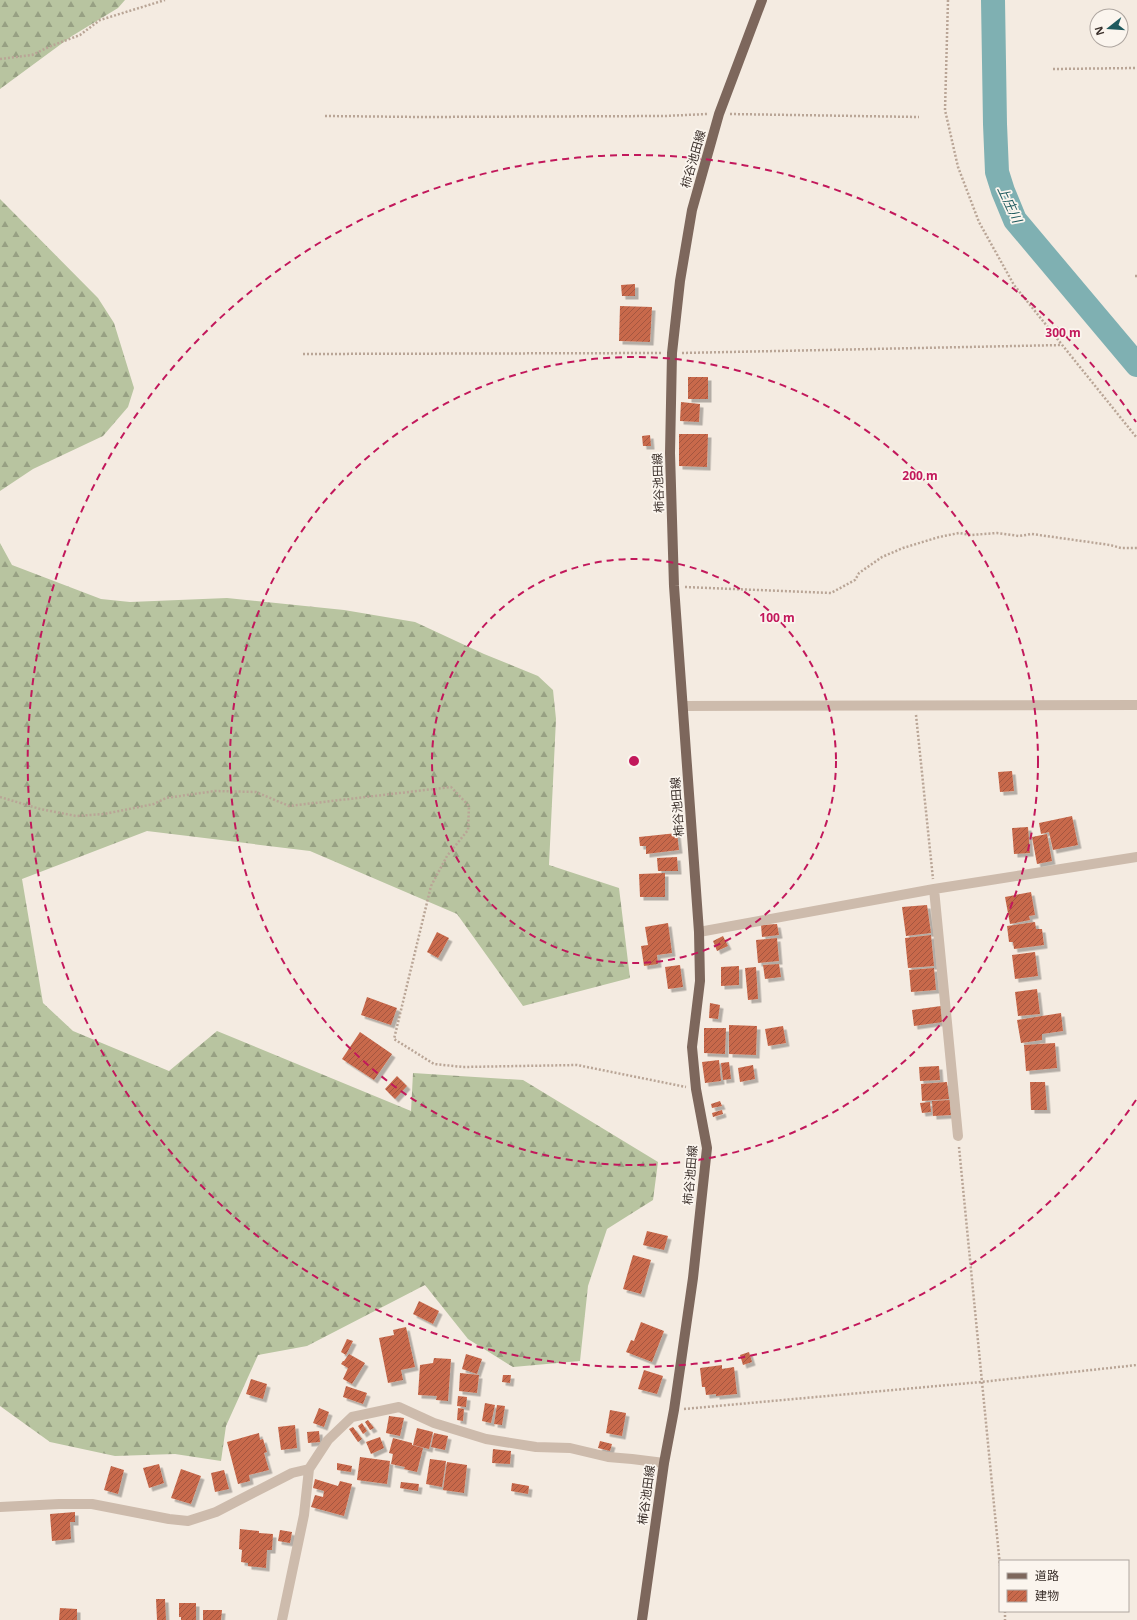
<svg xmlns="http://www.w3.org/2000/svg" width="1137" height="1620" font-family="'Noto Sans','Noto Sans JP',sans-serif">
<defs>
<pattern id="forest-firs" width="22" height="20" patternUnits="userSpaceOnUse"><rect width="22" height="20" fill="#b8c4a0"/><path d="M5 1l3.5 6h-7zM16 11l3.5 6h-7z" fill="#97a083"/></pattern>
<pattern id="building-hatch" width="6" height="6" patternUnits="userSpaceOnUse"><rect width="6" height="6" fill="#c8694b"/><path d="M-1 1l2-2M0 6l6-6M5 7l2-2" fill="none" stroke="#a4573f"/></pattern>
<filter id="shadow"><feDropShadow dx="3.5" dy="3.5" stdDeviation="0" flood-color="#0004"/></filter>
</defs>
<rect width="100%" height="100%" fill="#f4ebe1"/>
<path fill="url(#forest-firs)" d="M0 0H125L118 8 72 36 0 89Z
M0 199 98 298 114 323 134 388 128 407 103 436 33 469 0 491Z
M0 543 12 565 101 599 130 602 227 598 344 610 415 622 484 654 538 676 553 690 556 719 549 865 619 888 630 978 523 1006 457 914 310 851 147 831 22 879 43 1003 73 1031 169 1071 217 1031 411 1111 413 1073 523 1080 658 1162 653 1200 607 1229 588 1286 580 1361 513 1367 468 1339 425 1285 307 1346 258 1355 226 1426 221 1461 175 1454 115 1456 50 1442 0 1406Z"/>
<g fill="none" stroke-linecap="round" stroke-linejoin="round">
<path stroke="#7fb0b2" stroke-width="24" d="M993 0 995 124 997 172 1003 191 1015 220 1137 365"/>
</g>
<path fill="url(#building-hatch)" filter="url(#shadow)" d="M635 284V296H622L621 285Z
M620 306 652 307 650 342 619 341Z
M688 377H708V399H688Z
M681 402 700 404 699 422 680 421Z
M679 434H708L707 467 679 466Z
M650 435 651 446H643L642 436Z
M1012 771 1014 791 1000 792 998 772Z
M1072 816 1078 845 1053 850 1049 832 1041 834 1039 823Z
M1028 827 1030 853 1014 854 1012 828Z
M677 833 679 850 646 854V846H640L639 837Z
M1047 834 1052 861 1037 864 1032 837Z
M677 857 678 871H658L657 858Z
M665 873V897H640L639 874Z
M1031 892 1035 915 1029 916 1030 920 1010 924 1005 897Z
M927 905 931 933 906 936 902 907Z
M1035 922 1036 929H1042L1044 945 1014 949 1013 942H1009L1007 926Z
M668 923 672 953 657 955 658 964 644 966 641 946 648 945 645 927Z
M777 924 779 935 762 937 761 925Z
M437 932 449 938 438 958 427 952Z
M931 935 934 966 908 968 905 938Z
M723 936 728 946 717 951 713 941Z
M777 938 779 961 758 963 756 940Z
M1035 952 1038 976 1015 979 1012 955Z
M779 964 781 977 765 979 763 965Z
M680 965 683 987 668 989 665 967Z
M739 966V985L721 986V967Z
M756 967 758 999 748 1000 745 968Z
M934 968 936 990 911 992 909 970Z
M1037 989 1040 1014 1018 1016 1015 992Z
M367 997 397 1008 391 1025 361 1015Z
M710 1003 720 1005 718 1019 709 1018Z
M941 1006 943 1022 914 1026 912 1010Z
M1061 1013 1063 1031 1042 1034V1040L1021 1043 1017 1020Z
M729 1025 757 1026 756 1055 729 1054Z
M783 1026 786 1043 768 1046 765 1029Z
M704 1028H726L725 1054 704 1053Z
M360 1032 392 1054 374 1080 342 1059Z
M1055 1043 1057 1068 1026 1071 1024 1045Z
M719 1060 721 1081 705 1083 702 1062Z
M729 1062 731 1079 723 1080 721 1063Z
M753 1065 755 1079 740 1082 738 1068Z
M939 1066 940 1080 920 1081 919 1067Z
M397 1076 407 1086 395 1099 385 1089Z
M947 1082 949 1099 922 1101 921 1084Z
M1030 1082H1045L1047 1110H1031Z
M950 1100 951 1115 933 1116 932 1101Z
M720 1101 722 1106 712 1108 711 1104Z
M930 1102 931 1112 922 1113 920 1103Z
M722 1110 723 1114 713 1117 712 1113Z
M647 1231 668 1236 664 1250 643 1245Z
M633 1255 651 1260 641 1294 623 1289Z
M419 1301 439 1311 433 1324 413 1314Z
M641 1322 664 1331 652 1362 626 1352 631 1340 634 1341Z
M406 1327 415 1367 401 1370 403 1380 388 1383 379 1338 394 1335 393 1330Z
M347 1339 353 1341 346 1355 341 1352Z
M749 1352 752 1362 743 1365 740 1355Z
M349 1354 365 1363 352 1384 343 1379 348 1368 341 1364 343 1361H344Z
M466 1354 482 1359 477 1374 462 1369Z
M434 1358 451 1359 448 1401 436 1400 437 1396 418 1395 420 1365 433 1363Z
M722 1365V1369L734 1367 737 1394 716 1396V1394L706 1395 705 1387H702L700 1368Z
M644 1370 663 1376 657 1394 638 1389Z
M460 1373 479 1375 477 1393 459 1391Z
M503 1375H511L510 1383 502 1382Z
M251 1379 267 1384 263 1399 246 1394Z
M346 1386 367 1393 363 1404 343 1397Z
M458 1396 467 1397 466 1407 457 1406Z
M485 1403 495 1405 491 1423 482 1421Z
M497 1405 505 1406 502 1425 494 1424Z
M319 1408 329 1412 324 1427 313 1423Z
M458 1408 464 1409 463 1421 457 1420Z
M610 1410 626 1413 622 1436 606 1433Z
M389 1416 404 1418 400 1436 386 1433Z
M368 1420 374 1428 370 1430 365 1422Z
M362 1423 367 1431 363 1434 358 1426Z
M295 1425 297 1448 281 1450 278 1427Z
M353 1427 362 1439 358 1442 349 1429Z
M417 1428 433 1432 429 1449 413 1445Z
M319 1431 320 1442 308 1443 307 1432Z
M259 1433 260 1440 263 1439 267 1452 264 1453 269 1470 249 1475 250 1481 238 1484 227 1442Z
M434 1433 448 1436 445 1450 431 1447Z
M380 1437 384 1448 371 1454 366 1442Z
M393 1438 412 1443V1445L423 1448 417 1472 404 1469 405 1467 391 1464 393 1454 389 1453Z
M600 1441 612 1444 610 1451 598 1448Z
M493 1449 511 1451 510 1464 492 1463Z
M360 1457 390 1461 387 1484 357 1480Z
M430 1459 446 1461 442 1487 426 1484Z
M447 1462 467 1465 464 1493 443 1490Z
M337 1463 352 1466 351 1472 337 1470Z
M159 1464 164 1483 149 1488 143 1468Z
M111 1466 124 1470 118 1494 104 1490Z
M181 1469 201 1476 191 1504 171 1498Z
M224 1470 229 1489 215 1492 211 1473Z
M315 1479 338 1486 340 1481 352 1484 344 1516 311 1507 315 1495 323 1497 324 1491 313 1488Z
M401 1482 419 1484 418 1491 400 1488Z
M512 1483 529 1486 528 1494 511 1491Z
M75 1512V1522H70L71 1539 52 1541 50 1514Z
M240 1529 259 1531V1533L273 1534 272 1550H267L266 1568 248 1566V1563L241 1562 242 1550 239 1549Z
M280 1530 292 1532 290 1543 278 1541Z
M156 1599H165L166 1620H157Z
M179 1603H196V1620H181V1617H179Z
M60 1608 77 1609V1620H59Z
M203 1610H222L221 1620H203Z"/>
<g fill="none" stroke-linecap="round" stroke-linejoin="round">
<path stroke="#b9a596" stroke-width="2.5" stroke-dasharray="2 2" stroke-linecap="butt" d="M948 0 945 110 958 167 979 222 1014 285 1137 438
M0 59 32 55 51 46 80 35 100 20 165 0
M1053 69 1137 68
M730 114 919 117
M325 116 421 117 665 116 707 114
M1135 276H1137
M682 353 1062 345
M303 354 661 353
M685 587 831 593 855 580 859 573 882 557 903 548 939 537 959 533 971 535 997 533 1019 536 1032 534 1110 545 1121 548H1137
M916 715 933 879
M0 797 40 809 76 816 104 814 154 804 166 798 215 791 256 792 289 806 451 787 469 806 468 830 447 856 431 886 394 1039 434 1064 463 1067 577 1065 686 1087
M959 1147 1000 1566
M684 1409 981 1382 1137 1365
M1005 1611V1620"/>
<path stroke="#cdbbac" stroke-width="10" d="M683 706 1137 705
M934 889 958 1136
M699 932 934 889 1137 857
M0 1507 59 1504H92L169 1519 188 1521 216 1512 292 1473 309 1469
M282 1620 304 1515 309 1469 328 1440 352 1417 399 1407 434 1423 486 1439 536 1447 570 1448 608 1457 632 1459 664 1463"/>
<path stroke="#7d675c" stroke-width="10" d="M642 1620 664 1463 674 1410 693 1278 707 1148 696 1089 692 1047 700 981 699 932 674 586 670 453 672 353 680 281 692 210 719 114 762 0"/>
</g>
<g fill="none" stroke="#c2185b" stroke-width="2" stroke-dasharray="7 5">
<circle cx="634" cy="761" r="202"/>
<circle cx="634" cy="761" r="404"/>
<path d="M1136 1100A606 606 0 1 1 1136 422"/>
</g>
<g text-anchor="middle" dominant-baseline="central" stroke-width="3.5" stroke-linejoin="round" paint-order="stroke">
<g font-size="12" fill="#3b302b" stroke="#fbf5ee">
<text transform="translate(693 159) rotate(-74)">柿谷池田線</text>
<text transform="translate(658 483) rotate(-92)">柿谷池田線</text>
<text transform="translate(677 807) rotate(-94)">柿谷池田線</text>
<text transform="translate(690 1175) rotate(-85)">柿谷池田線</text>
<text transform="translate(646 1495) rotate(-82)">柿谷池田線</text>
</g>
<g font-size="13" font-style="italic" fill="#1f5a5e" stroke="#fbf5ee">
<text transform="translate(1010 204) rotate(65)">上庄川</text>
</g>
</g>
<circle cx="634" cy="761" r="6" fill="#c2185b" stroke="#fbf5ee" stroke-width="2"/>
<g font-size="12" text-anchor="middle" font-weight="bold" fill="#c2185b" stroke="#fbf5ee" stroke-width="3.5" stroke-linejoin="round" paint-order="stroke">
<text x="1063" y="337">300 m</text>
<text x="920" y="480">200 m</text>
<text x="777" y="622">100 m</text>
</g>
<rect x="999" y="1560" width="130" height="52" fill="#fbf5ee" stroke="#aea6a0"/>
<rect x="1007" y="1573" width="20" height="6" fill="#7d675c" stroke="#aea6a0"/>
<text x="1035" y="1580" font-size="12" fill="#3b302b">道路</text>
<rect x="1007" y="1590" width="20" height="12" fill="url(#building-hatch)" stroke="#aea6a0"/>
<text x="1035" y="1600" font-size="12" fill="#3b302b">建物</text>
<g transform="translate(1109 28) rotate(253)"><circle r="19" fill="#fbf5ee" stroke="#aea6a0"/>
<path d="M0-3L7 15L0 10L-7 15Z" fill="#1f5a5e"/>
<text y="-6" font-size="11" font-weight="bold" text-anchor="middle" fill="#3b302b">N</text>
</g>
</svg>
